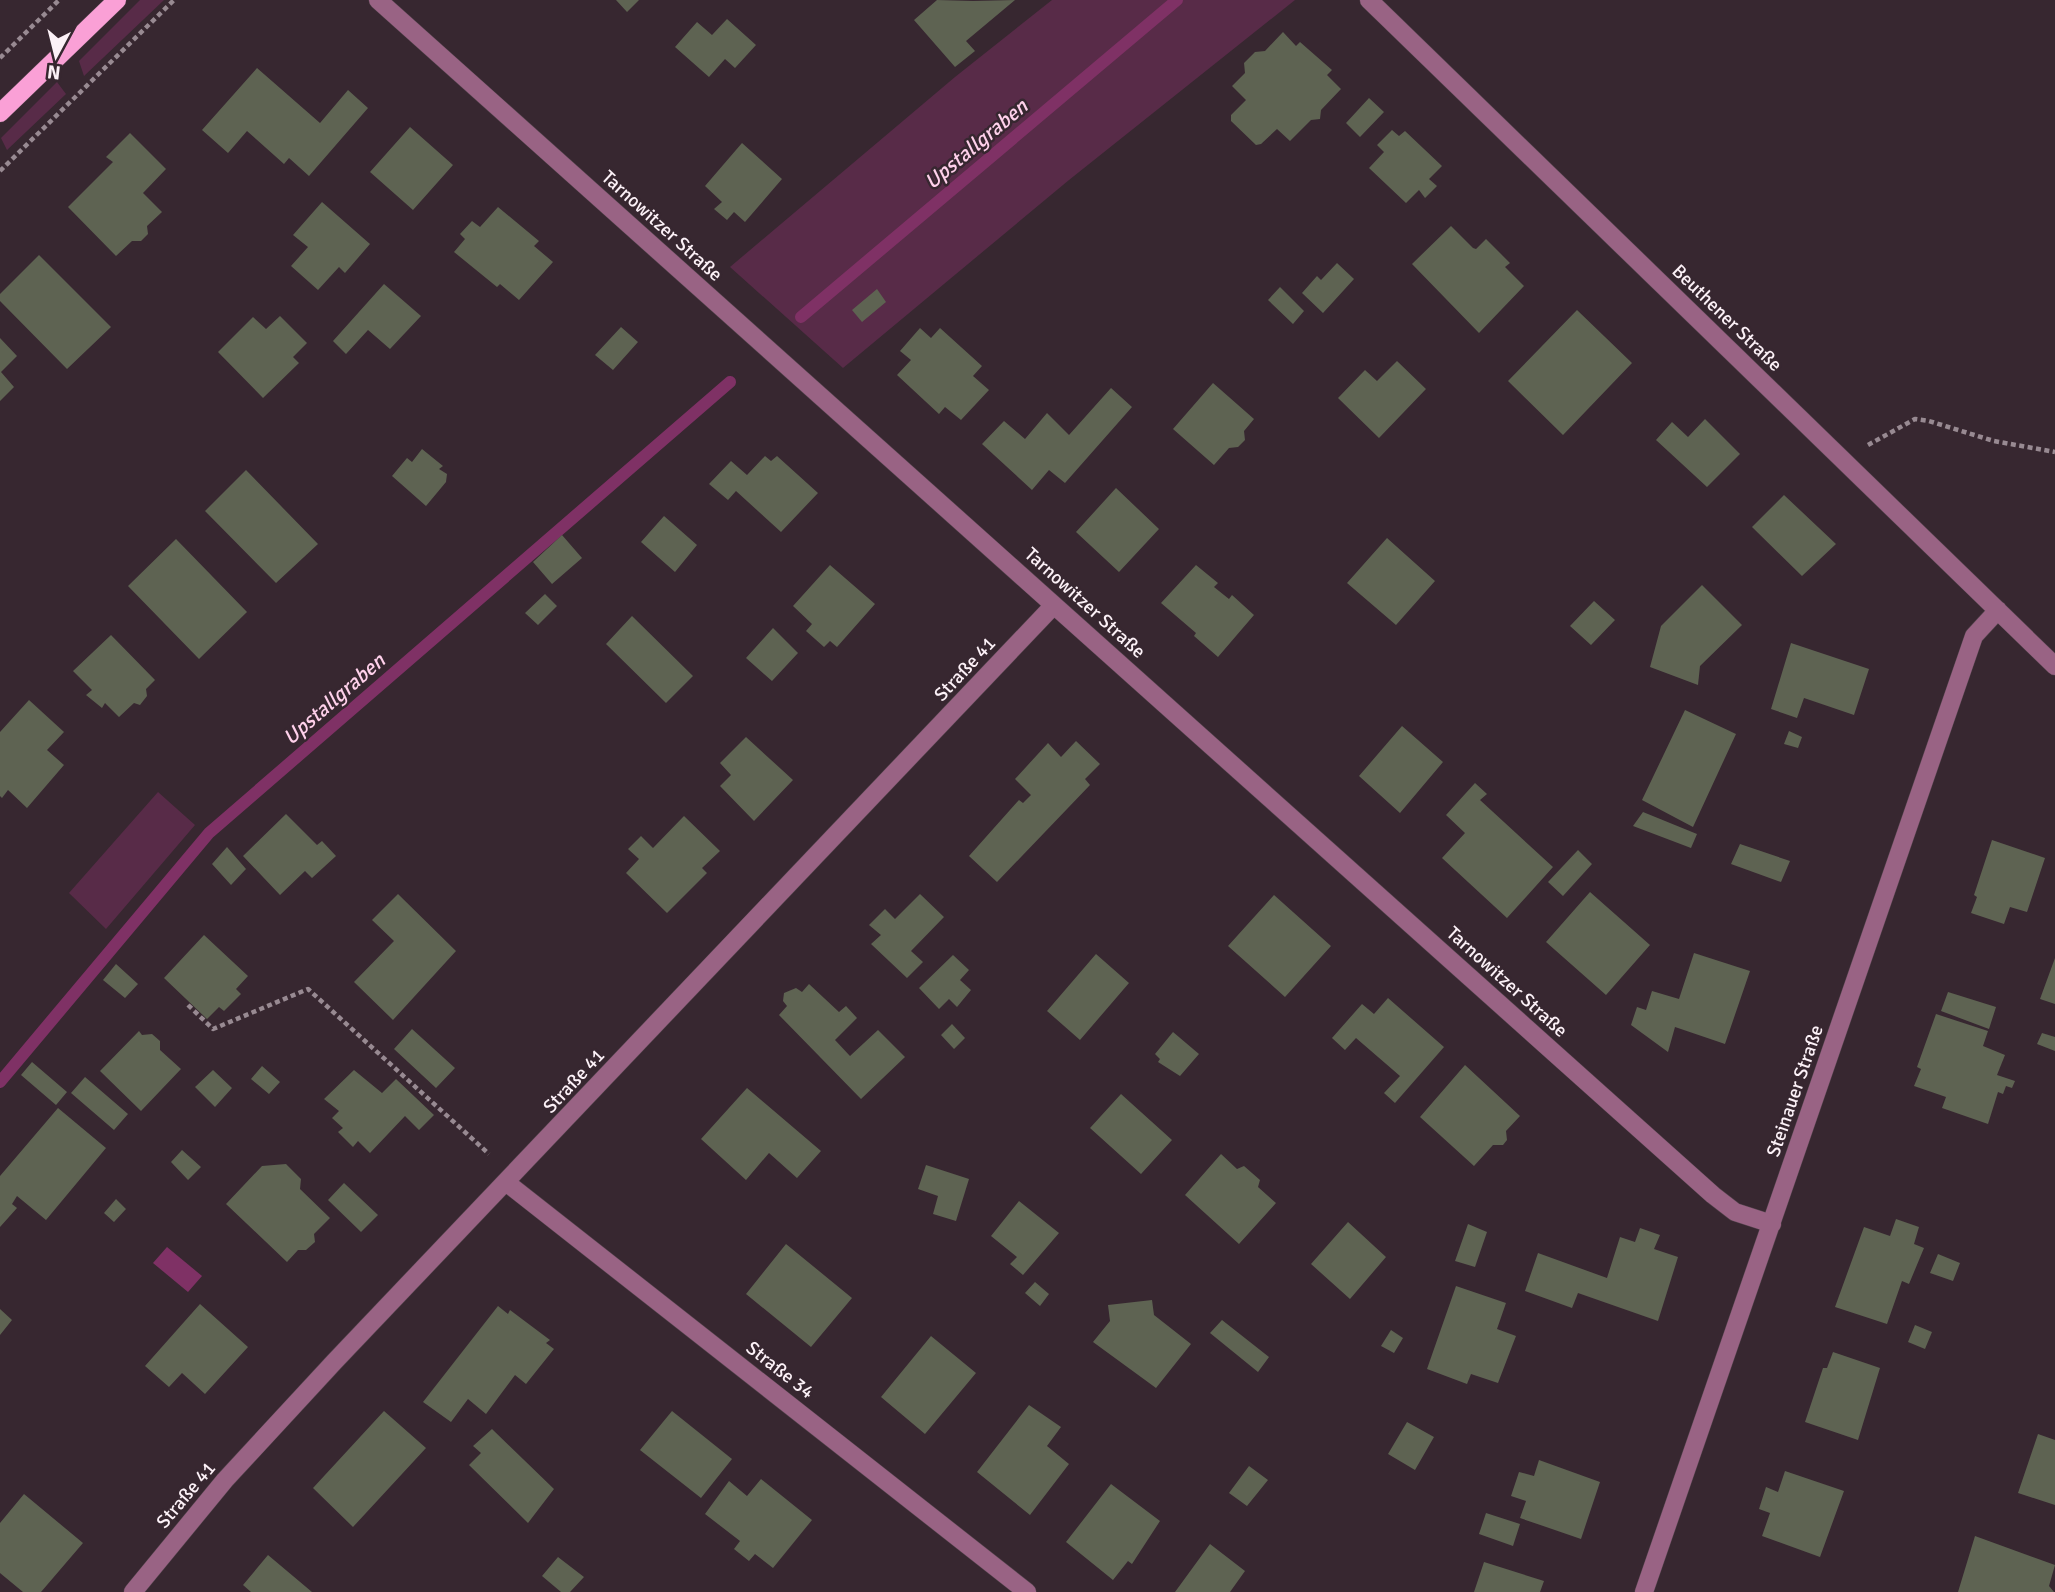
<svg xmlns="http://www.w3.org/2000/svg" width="2055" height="1592" font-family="Signika,sans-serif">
<rect width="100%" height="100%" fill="#372730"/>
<path fill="#582b48" d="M140 0H164L84 76 79 61Z
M1052 0H1295L1069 180 843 368 730 267 955 77Z
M57 82 66 94 7 150 1 138Z
M158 792 195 825 106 929 69 893Z"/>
<path fill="#7f3165" d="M167 1247 202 1276 188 1292 153 1263Z"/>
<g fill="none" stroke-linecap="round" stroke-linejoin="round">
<path stroke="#7f3165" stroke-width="12" d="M801 317 1177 0
M0 1082 209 833 730 382"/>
</g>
<path fill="#5e6352" d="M616 0H639L627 12Z
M937 0 973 1 1015 0 966 41 975 51 955 67 914 20Z
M727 19 756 45 735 68 725 59 709 77 675 47 697 22 712 35Z
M1283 32 1296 46 1300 42 1332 70 1327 75 1341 89 1321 110 1320 119 1311 120 1290 141 1277 129 1261 144 1256 145 1231 121V115L1246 100 1232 86 1245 73 1244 63 1255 52 1265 51Z
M257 68 320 123 348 90 368 108 309 176 289 158 284 164 247 131 228 153 202 130Z
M1369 98 1384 112 1360 137 1346 123Z
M410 127 453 165 413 210 370 172Z
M1392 130 1399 136 1405 131 1442 166 1429 179 1437 186 1425 198 1419 190 1406 203 1369 168 1384 152 1377 145Z
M130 133 166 169 143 193 162 212 147 226 148 234 141 241H132L116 256 68 207 113 162 106 157Z
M742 143 782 179 745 222 734 212 727 220 714 209 722 202 705 186Z
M322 202 370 244 345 273 339 267 318 290 291 266 308 247 293 235Z
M498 207 539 241 534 246 553 262 519 300 500 284 497 287 454 252 465 239 460 234 472 221 480 227Z
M1451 226 1473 248 1476 249 1486 239 1510 263 1505 267 1524 286 1479 333 1412 264Z
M39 255 111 327 67 369 0 301V294Z
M1337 263 1354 279 1323 313 1302 293 1317 276 1321 280Z
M384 284 421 316 390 349 368 330 346 354 333 341Z
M1280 287 1304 311 1293 324 1268 300Z
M877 289 886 302 862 322 852 310Z
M1577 310 1632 363 1563 435 1508 381Z
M280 316 307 343 293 357 299 363 263 398 218 352 253 317 266 329Z
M621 327 638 342 613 370 595 355Z
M920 328 931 338 940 328 982 366 973 376 989 390 961 420 945 407 939 414 897 375 911 360 900 351Z
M0 338 17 356 1 372 14 387 0 401Z
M1397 361 1426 389 1379 438 1338 398 1365 370 1377 381Z
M1213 383 1254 419 1244 431 1245 440 1238 447 1229 448 1214 465 1173 429Z
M1111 388 1132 407 1065 483 1049 470 1032 490 982 444 1004 421 1025 439 1047 413 1069 435Z
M1705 419 1740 454 1707 487 1656 440 1672 422 1688 437Z
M422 449 443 466 439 469 447 474 446 482 426 506 392 476 407 458 412 462Z
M765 456 771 461 777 456 818 493 781 532 736 491 728 500 709 484 731 461 747 475Z
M246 470 318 544 276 583 205 511Z
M1116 488 1159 529 1119 572 1076 532Z
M1784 495 1836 544 1802 576 1752 527Z
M664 516 697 545 675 572 641 542Z
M562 535 582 558 552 584 533 562Z
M1387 538 1435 581 1396 625 1347 583Z
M176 539 247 612 199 659 128 586Z
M830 565 875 604 837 647 830 641 824 647 806 631 812 624 793 606Z
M1196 565 1218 583 1214 587 1229 599 1232 595 1254 615 1218 657 1194 636 1196 633 1161 603Z
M1702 585 1742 625 1700 666 1698 685 1650 667 1661 626Z
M545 594 557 606 538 625 525 613Z
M1594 601 1615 620 1591 645 1570 626Z
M632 616 693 676 666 703 606 644Z
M773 628 798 653 772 681 746 658Z
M111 635 155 680 146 689 147 696 140 705 134 703 119 717 105 703 102 708 86 695 92 690 73 671Z
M1791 643 1869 669 1854 715 1804 698 1797 718 1771 709Z
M29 700 64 732 47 750 64 765 27 808 8 790 2 798 0 796V732Z
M1685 710 1736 734 1693 827 1642 800Z
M1402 726 1443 762 1400 813 1359 776Z
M1789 731 1802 737 1798 748 1784 744Z
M746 737 793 780 754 821 720 786 731 775 720 763Z
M1076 741 1100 764 1085 779 1090 785 997 882 969 856 1019 800 1023 803 1031 795 1015 779 1048 743 1061 757Z
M1475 783 1487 794 1480 800 1553 867 1507 918 1442 858 1465 833 1446 815Z
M1643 812 1697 834 1691 848 1633 826Z
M286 814 317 845 322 841 336 856 312 878 305 871 280 895 243 856Z
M684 816 720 851 702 868 707 873 667 913 626 873 639 859 628 849 641 836 653 848Z
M1992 840 2045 858 2027 912 2010 907 2004 924 1971 913 1977 897 1974 895Z
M1740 844 1790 861 1781 882 1731 864Z
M227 847 246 869 231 885 212 864Z
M1578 850 1592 864 1563 896 1548 882Z
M1590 892 1650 945 1606 995 1546 942Z
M398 894 456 951 393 1020 354 982 394 941 372 920Z
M920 894 944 917 911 951 923 962 907 978 871 944 881 935 869 925 885 909 895 919Z
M1274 895 1331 946 1285 997 1228 946Z
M204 935 248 976 236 989 241 994 224 1011 219 1007 207 1019 164 978Z
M1694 953 1750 971 1725 1044 1675 1027 1668 1052 1631 1025 1637 1007 1646 1010 1652 991 1679 999Z
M1096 954 1129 983 1080 1040 1047 1011Z
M953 955 969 970 960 980 971 990 957 1007 949 999 939 1009 919 988Z
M2055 958V1004L2040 999Z
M116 964 138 984 125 998 103 980Z
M809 984 839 1012 846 1006 857 1018 835 1040 850 1056 878 1030 905 1057 861 1099 779 1015 787 1006 783 1001 784 993 796 988 802 992Z
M1948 992 1996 1007 1989 1029 1941 1011Z
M1388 998 1444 1047 1395 1103 1384 1093 1400 1076 1356 1038 1345 1050 1332 1038 1362 1004 1374 1014Z
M1936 1014 1988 1031 1983 1046 2005 1055 1997 1075 2015 1081 2012 1088 2006 1086 2003 1094 1998 1092 1988 1124 1942 1108 1946 1097 1914 1086 1921 1069 1917 1067Z
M952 1024 965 1038 954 1049 941 1035Z
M412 1029 455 1068 436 1088 394 1049Z
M139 1031 142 1035 152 1034 160 1041V1050L181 1069 141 1111 100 1071Z
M1173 1032 1199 1054 1180 1076 1158 1062 1160 1059 1155 1054Z
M2042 1033 2055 1037V1051L2037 1044Z
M32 1062 67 1092 56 1105 21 1075Z
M1465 1065 1520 1116 1506 1131 1507 1140 1503 1145H1493L1474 1166 1420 1117Z
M262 1066 280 1082 269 1094 251 1079Z
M213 1070 232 1088 215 1107 195 1087Z
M354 1070 382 1093 396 1079 434 1115 419 1130 405 1116 370 1153 358 1141 353 1147 338 1132 343 1128 332 1118 339 1111 324 1099Z
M85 1077 128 1114 114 1130 71 1093Z
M747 1088 821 1151 797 1178 769 1153 746 1180 701 1139Z
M1121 1094 1172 1140 1141 1174 1090 1128Z
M58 1108 106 1148 46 1220 17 1196 12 1204 17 1208 0 1227V1176Z
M182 1150 201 1167 188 1180 171 1162Z
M1221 1154 1237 1169 1244 1166 1260 1180 1258 1187 1276 1203 1239 1244 1185 1195Z
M286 1164 301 1179 300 1189 330 1218 314 1234 315 1242 306 1250H298L287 1262 226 1204 262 1166Z
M926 1165 969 1179 956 1221 933 1214 938 1196 918 1189Z
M344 1183 378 1215 361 1232 328 1200Z
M116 1199 126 1209 114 1222 104 1213Z
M1019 1201 1059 1233 1023 1275 1010 1264 1017 1257 991 1236Z
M1896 1219 1919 1227 1914 1244 1924 1248 1909 1284 1902 1281 1887 1324 1835 1307 1864 1227 1890 1236Z
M1348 1222 1386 1257 1350 1299 1311 1264Z
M1468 1224 1487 1232 1475 1267 1455 1261Z
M1640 1228 1660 1235 1654 1249 1678 1257 1658 1321 1578 1293 1572 1308 1525 1291 1538 1253 1607 1278 1620 1237 1635 1242Z
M786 1244 852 1298 811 1347 746 1294Z
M1938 1254 1960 1263 1953 1281 1930 1273Z
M1035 1282 1049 1294 1040 1306 1025 1293Z
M1456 1286 1506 1303 1497 1329 1516 1336 1498 1383 1471 1374 1467 1384 1427 1369Z
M1152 1300 1154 1315 1191 1344 1156 1388 1093 1342 1110 1321 1108 1305Z
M200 1304 248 1347 205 1394 182 1373 169 1387 145 1366Z
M498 1306 508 1314 510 1310 550 1340 546 1343 554 1349 526 1384 515 1375 486 1414 468 1399 451 1422 423 1402Z
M0 1309 12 1320 0 1335Z
M1222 1320 1269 1357 1258 1372 1210 1333Z
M1915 1325 1932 1332 1925 1349 1908 1342Z
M1391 1330 1403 1338 1394 1353 1381 1346Z
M931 1336 976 1373 925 1434 881 1397Z
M1833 1352 1880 1368 1858 1440 1805 1422 1823 1368H1827Z
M1029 1405 1061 1427 1047 1446 1069 1464 1030 1515 977 1472Z
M384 1411 426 1448 353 1527 313 1488Z
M672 1411 732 1459 701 1498 640 1450Z
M1407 1422 1434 1437 1415 1470 1388 1454Z
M492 1429 554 1489 528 1523 469 1465 481 1453 473 1446Z
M2038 1434 2055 1440V1505L2018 1493Z
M1539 1460 1600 1482 1581 1539 1520 1518 1526 1501 1511 1496 1519 1472 1534 1476Z
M1249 1466 1268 1480 1247 1506 1229 1493Z
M1785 1471 1844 1491 1820 1557 1762 1536 1770 1513 1759 1509 1766 1487 1778 1492Z
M761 1479 812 1520 773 1568 755 1554 749 1561 734 1549 740 1541 705 1514 729 1481 747 1496Z
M1111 1484 1160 1521 1132 1564 1128 1561 1113 1580 1066 1542Z
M24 1494 83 1543 41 1592H23L0 1573V1523Z
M1486 1513 1520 1524 1513 1546 1479 1534Z
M1975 1536 2055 1565 2049 1586 2054 1592H1958Z
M1210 1544 1245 1571 1230 1592H1175Z
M268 1555 312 1592H251L243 1585Z
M558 1557 584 1577 570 1592H561L542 1576Z
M1484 1562 1544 1581 1540 1592H1474Z"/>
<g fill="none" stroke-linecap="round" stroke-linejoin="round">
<defs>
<path id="minor" d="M378 0 1713 1195 1735 1212 1772 1224
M1369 0 2055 666
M507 1183 1027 1592
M133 1592 225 1480 335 1361 1054 605
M1644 1592 1974 636 1998 610"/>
<path id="major" d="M0 113 117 0"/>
</defs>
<use href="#minor" stroke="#53434c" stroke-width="19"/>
<use href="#major" stroke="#53434c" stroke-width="19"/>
<path stroke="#988a92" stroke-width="4.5" stroke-dasharray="5 3.5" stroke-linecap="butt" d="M0 58 59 0
M0 171 174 0
M1868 445 1915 419 1929 421 1994 441 2055 452
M188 1005 213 1029 308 989 489 1154"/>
<use href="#minor" stroke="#996384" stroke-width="18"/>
<use href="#major" stroke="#faa0d6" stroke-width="18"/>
</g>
<g text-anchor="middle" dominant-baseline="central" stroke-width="5" stroke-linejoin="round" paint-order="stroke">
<g font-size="19" fill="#fcf1f7" stroke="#372730">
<text transform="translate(662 226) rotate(42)">Tarnowitzer Straße</text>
<text transform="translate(1727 318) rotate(44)">Beuthener Straße</text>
<text transform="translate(1085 603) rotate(42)">Tarnowitzer Straße</text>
<text transform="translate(965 669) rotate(-47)">Straße 41</text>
<text transform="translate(1507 982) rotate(42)">Tarnowitzer Straße</text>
<text transform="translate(574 1081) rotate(-47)">Straße 41</text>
<text transform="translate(1795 1091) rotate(-71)">Steinauer Straße</text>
<text transform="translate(780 1370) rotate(38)">Straße 34</text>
<text transform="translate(186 1495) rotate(-50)">Straße 41</text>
</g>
<g font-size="21" font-style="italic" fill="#ffd1eb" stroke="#372730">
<text transform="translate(976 144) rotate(-40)">Upstallgraben</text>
<text transform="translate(334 699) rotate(-41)">Upstallgraben</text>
</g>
</g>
<g transform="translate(56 56) rotate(187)" stroke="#372730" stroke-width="5" paint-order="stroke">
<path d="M0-5L12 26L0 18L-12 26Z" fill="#fcf1f7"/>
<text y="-10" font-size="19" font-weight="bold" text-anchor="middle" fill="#fcf1f7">N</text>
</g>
</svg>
